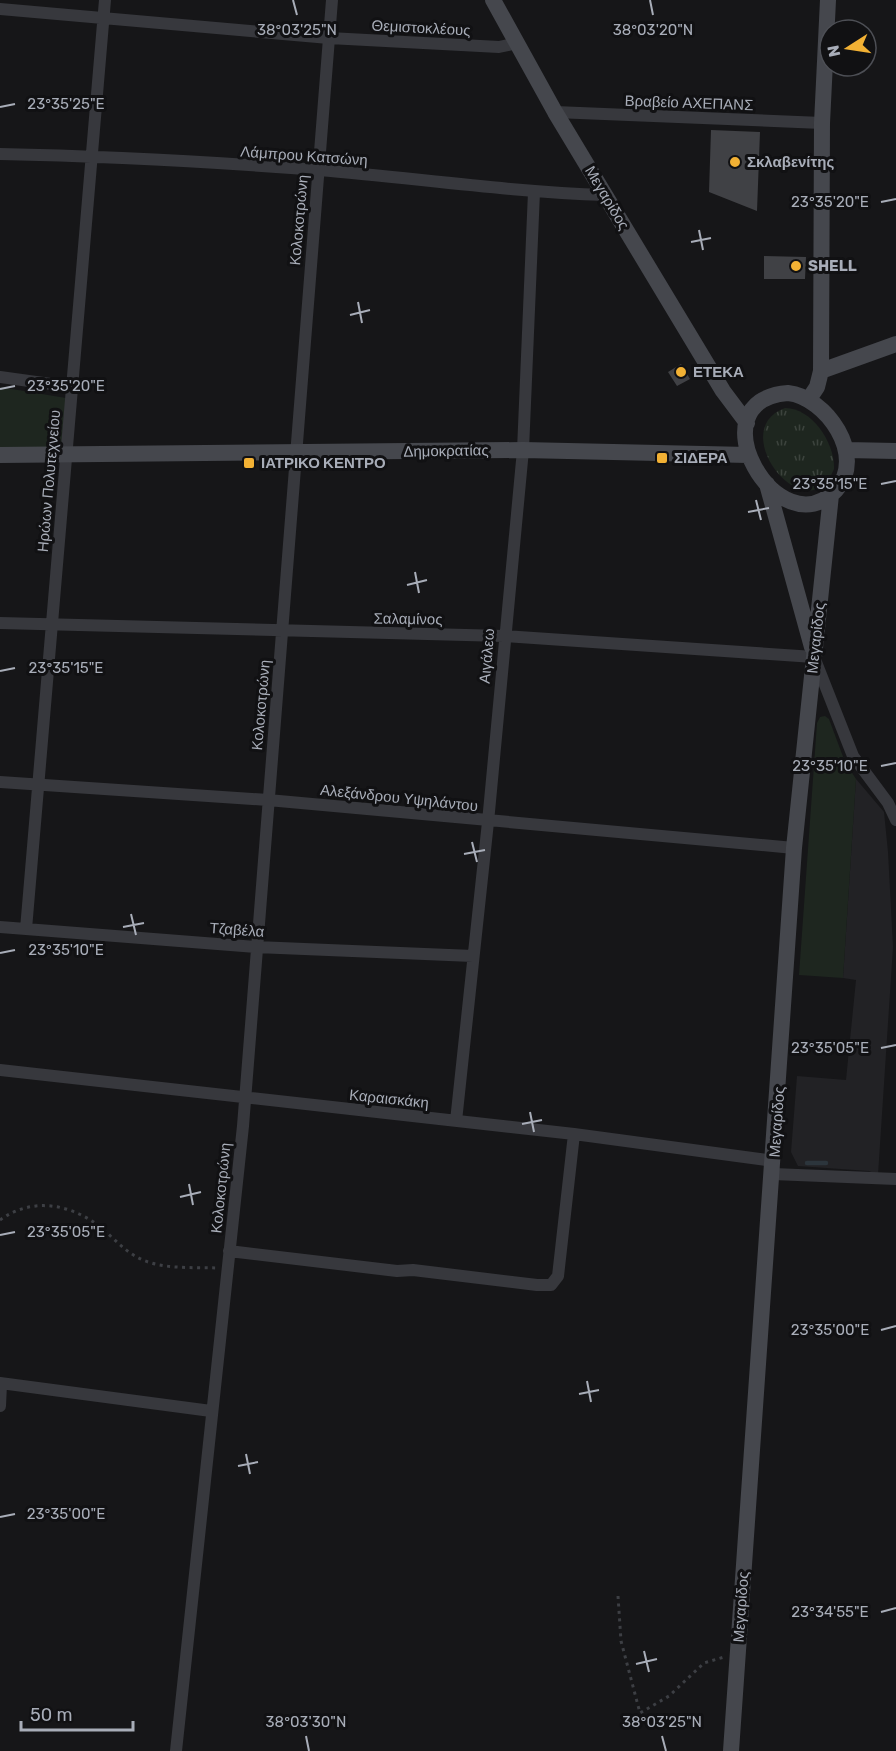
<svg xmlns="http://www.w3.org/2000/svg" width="896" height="1751" font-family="Rubik,sans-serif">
<defs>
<pattern id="grass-tufts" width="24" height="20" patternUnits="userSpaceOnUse" patternTransform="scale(1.5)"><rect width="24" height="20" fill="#1e261f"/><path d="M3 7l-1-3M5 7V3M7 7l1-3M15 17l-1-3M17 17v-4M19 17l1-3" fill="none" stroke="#3c433d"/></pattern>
</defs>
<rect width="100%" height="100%" fill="#161618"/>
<path fill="#222225" d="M856 779 884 812 888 852 893 947 878 1175 869 1171 798 1166 791 1152 797 1076 846 1080 856 980 843 978Z"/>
<path fill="url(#grass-tufts)" d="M785 408C812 408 835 443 834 469 807 535 724 430 785 408Z"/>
<path fill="#1e261f" d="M0 387 72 399 69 452 0 451Z
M825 716 829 719 845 762 856 779 843 978 799 975 817 723 820 717Z"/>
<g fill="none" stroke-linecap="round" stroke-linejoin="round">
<path stroke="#2c353c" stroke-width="4.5" d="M807 1163H826"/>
</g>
<path fill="#404145" d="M711 130 760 132 757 211 709 192Z
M764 256 806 257 805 279H764Z
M681 364 690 379 677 386 668 372Z"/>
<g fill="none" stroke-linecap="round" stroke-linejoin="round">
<path stroke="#3d3f44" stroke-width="3" stroke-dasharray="3 4.5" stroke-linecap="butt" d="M0 1220C30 1198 66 1203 95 1223 109 1233 120 1247 135 1256 158 1270 190 1267 217 1268
M618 1596 621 1641 640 1713 669 1696 704 1663 724 1657"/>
<path stroke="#37383d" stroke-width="12" d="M0 9 329 38 499 47 517 43
M555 112 822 123
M0 154C106 156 213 162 319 170 415 178 510 192 605 195
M0 377 72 387
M0 623 504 636 814 657 853 756 888 803 896 820
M0 782 268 800 794 848
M0 927 256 947 473 956
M26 929 105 0
M0 1070 574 1134 774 1161
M456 1121 488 822 523 450 534 192
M773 1174 896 1179
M229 1251 397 1271 413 1270 537 1285H551L558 1276 574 1134
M0 1383 211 1411
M0 1406 1 1384
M176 1751 243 1126 332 0"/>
<path stroke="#45474d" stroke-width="16" d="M493 0 555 112 723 391 747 423
M821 371 896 344
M788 393C826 397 867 456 836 490 779 551 692 400 788 393Z
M809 399 817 387 821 371 822 123 828 0
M846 450 896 451
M0 455 523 450 748 455
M767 484 812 647
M731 1751 794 848 831 495"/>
</g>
<path fill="none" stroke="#a8adb8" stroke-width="2" d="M293 0 297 15M650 0 653 15M0 107 15 104M881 202 896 199M699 230 703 250M691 242 711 238M358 302 362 323M350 315 370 310M0 389 15 386M881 484 896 481M756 500 761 520M748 512 769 508M415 572 419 593M407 585 427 580M0 671 15 668M881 766 896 763M472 842 477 862M464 854 485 850M131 914 136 935M123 927 144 923M0 953 15 950M881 1048 896 1045M530 1112 534 1132M522 1124 542 1120M189 1184 193 1205M180 1197 201 1192M0 1235 15 1232M881 1330 896 1326M587 1381 591 1402M579 1394 599 1390M246 1454 250 1474M238 1466 258 1462M0 1517 15 1514M881 1612 896 1608M644 1651 649 1672M636 1664 657 1659M306 1736 309 1751M662 1736 666 1751"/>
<g fill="#f2b134" stroke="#111113" stroke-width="2">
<circle cx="735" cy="162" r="6"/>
<circle cx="796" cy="266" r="6"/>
<circle cx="681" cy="372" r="6"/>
<rect x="656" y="452" width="12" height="12" rx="3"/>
<rect x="243" y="457" width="12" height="12" rx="3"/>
</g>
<g text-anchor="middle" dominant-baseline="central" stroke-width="6" stroke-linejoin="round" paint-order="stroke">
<g font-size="15" fill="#a8adb8" stroke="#111113">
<text transform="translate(421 28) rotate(3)">Θεμιστοκλέους</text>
<text transform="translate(689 103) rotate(2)">Βραβείο ΑΧΕΠΑΝΣ</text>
<text transform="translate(304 156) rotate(4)">Λάμπρου Κατσώνη</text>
<text transform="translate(607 198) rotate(59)">Μεγαρίδος</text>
<text transform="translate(299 220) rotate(-85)">Κολοκοτρώνη</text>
<text transform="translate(446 451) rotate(-1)">Δημοκρατίας</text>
<text transform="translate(49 481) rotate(-85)">Ηρώων Πολυτεχνείου</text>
<text transform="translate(408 619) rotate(1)">Σαλαμίνος</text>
<text transform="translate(816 638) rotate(-84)">Μεγαρίδος</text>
<text transform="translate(487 656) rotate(-85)">Αιγάλεω</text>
<text transform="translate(261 705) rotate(-85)">Κολοκοτρώνη</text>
<text transform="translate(399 798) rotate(6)">Αλεξάνδρου Υψηλάντου</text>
<text transform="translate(237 930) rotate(4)">Τζαβέλα</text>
<text transform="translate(389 1099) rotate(6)">Καραισκάκη</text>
<text transform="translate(777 1122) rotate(-86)">Μεγαρίδος</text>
<text transform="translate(221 1188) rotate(-84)">Κολοκοτρώνη</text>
<text transform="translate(741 1607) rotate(-86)">Μεγαρίδος</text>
</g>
<g font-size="15" font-weight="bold" fill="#a8adb8" stroke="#111113" text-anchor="start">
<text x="747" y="162">Σκλαβενίτης</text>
<text x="808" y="266">SHELL</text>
<text x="693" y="372">ΕΤΕΚΑ</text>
<text x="674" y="458">ΣΙΔΕΡΑ</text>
<text x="261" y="463">ΙΑΤΡΙΚΟ ΚΕΝΤΡΟ</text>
</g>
</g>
<g font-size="15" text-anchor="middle" fill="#a8adb8" stroke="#111113" stroke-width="6" stroke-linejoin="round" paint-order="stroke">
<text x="297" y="35">38°03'25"N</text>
<text x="653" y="35">38°03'20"N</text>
<text x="66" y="109">23°35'25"E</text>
<text x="830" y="207">23°35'20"E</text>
<text x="66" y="391">23°35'20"E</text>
<text x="830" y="489">23°35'15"E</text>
<text x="66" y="673">23°35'15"E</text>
<text x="830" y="771">23°35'10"E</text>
<text x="66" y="955">23°35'10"E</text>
<text x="830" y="1053">23°35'05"E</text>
<text x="66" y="1237">23°35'05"E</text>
<text x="830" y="1335">23°35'00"E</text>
<text x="66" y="1519">23°35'00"E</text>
<text x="830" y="1617">23°34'55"E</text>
<text x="306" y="1727">38°03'30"N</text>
<text x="662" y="1727">38°03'25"N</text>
</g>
<g transform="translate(848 48) rotate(258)"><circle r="28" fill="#111113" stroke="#4d4f55" stroke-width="1.5"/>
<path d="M0-4.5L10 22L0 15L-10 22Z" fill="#f2b134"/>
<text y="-9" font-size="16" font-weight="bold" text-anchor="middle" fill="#a8adb8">N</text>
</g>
<path d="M21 1721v9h112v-9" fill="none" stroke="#a8adb8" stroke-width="3"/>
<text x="30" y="1721" font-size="18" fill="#a8adb8" stroke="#111113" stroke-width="4.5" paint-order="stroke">50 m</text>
</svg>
